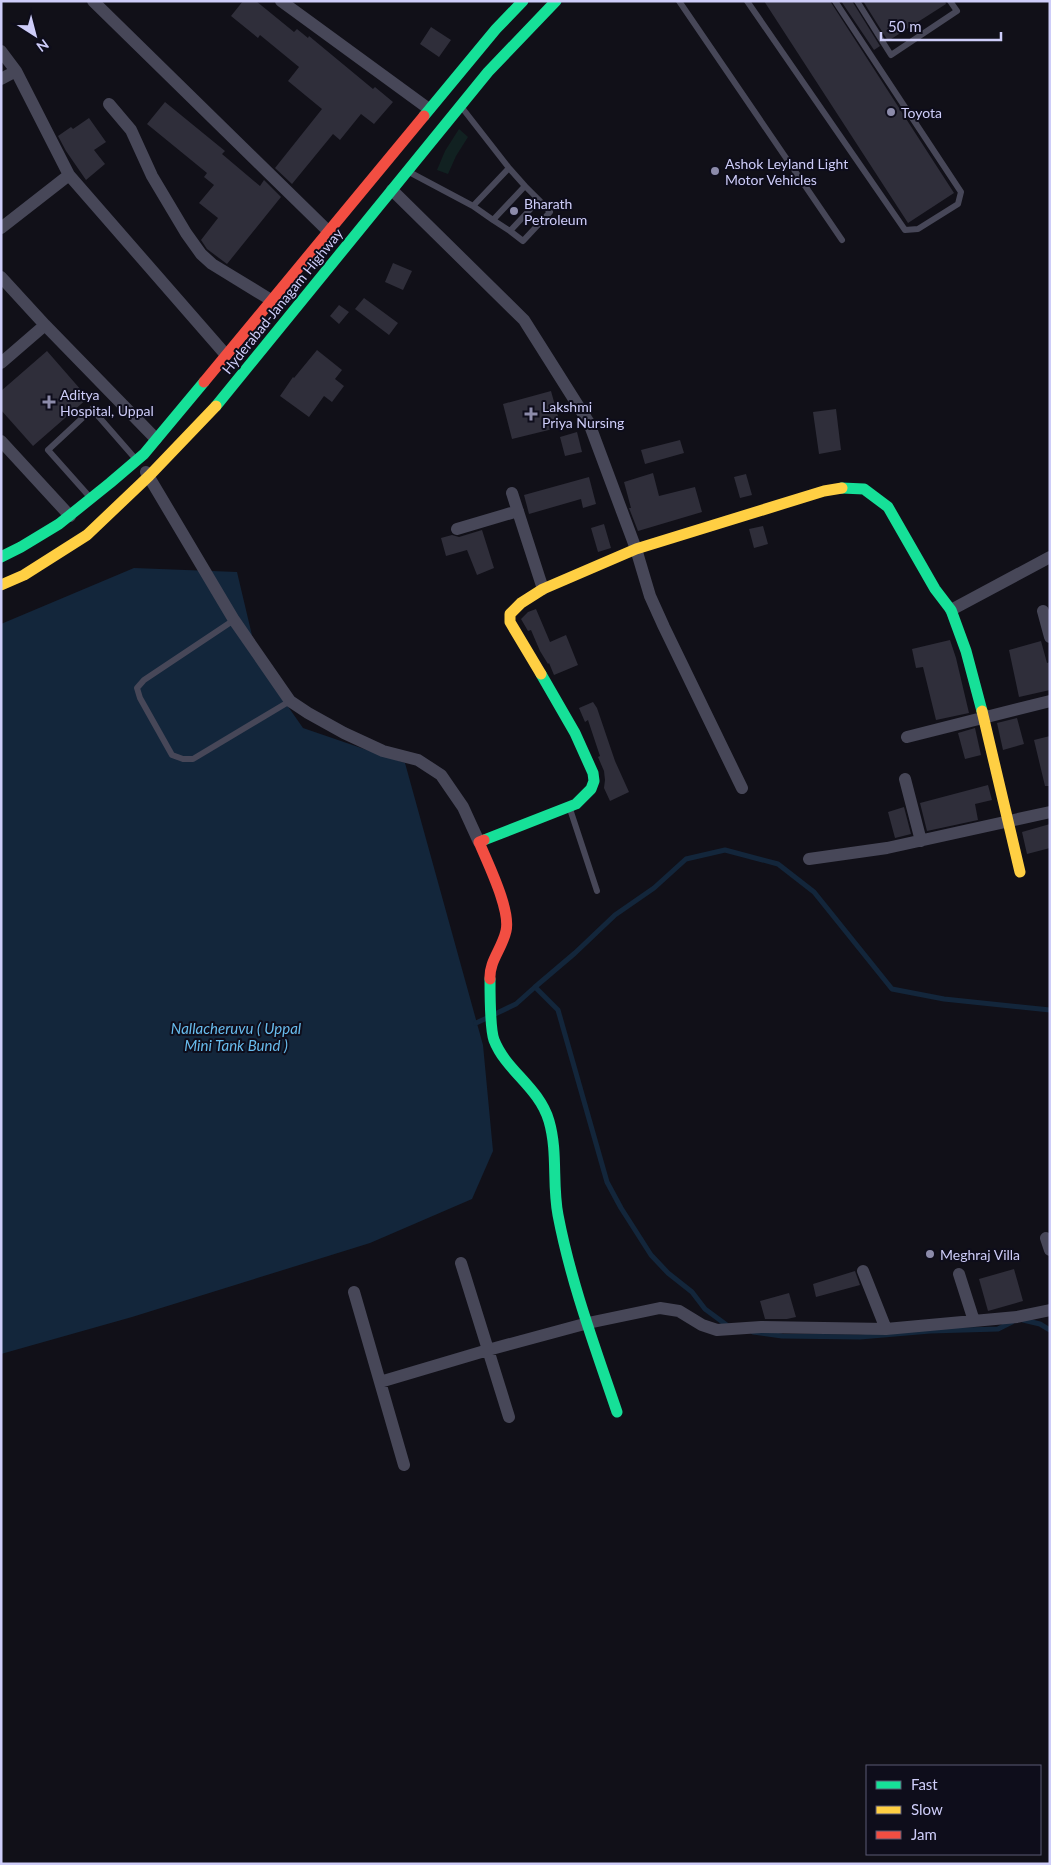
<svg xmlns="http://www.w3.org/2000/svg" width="1051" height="1865" font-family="Lato,sans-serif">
<rect width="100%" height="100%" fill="#111018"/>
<path fill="#112121" d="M459 129 468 137 456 156 448 174 437 170 445 151Z"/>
<path fill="#13263b" d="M134 568 237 572 259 665 303 728 405 763 483 1045 493 1151 472 1199 370 1243 132 1317 1 1354V624Z"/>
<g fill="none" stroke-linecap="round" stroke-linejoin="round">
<path stroke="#13263b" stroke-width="5" d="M535 987 575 953 615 915 654 888 686 859 725 850 778 864 814 892 892 989 944 999 1050 1010
M495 1014 516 1004 535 987 558 1010 607 1182 621 1208 651 1255 668 1273 692 1292 705 1309 728 1326
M476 1023 487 1018
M1023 1320 1040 1324 1050 1330
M753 1332 782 1336 860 1337 930 1331 998 1329 1012 1322"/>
</g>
<path fill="#2f2e3a" d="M243 1H256L294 32 297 29 308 38 309 36 373 89 375 87 393 102 374 124 361 114 340 140 333 134 292 184 275 168 322 109 288 81 299 67 260 35 258 38 231 16Z
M764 1H830L954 193 908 223Z
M841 1H852L880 46 874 50Z
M863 1H945L946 4 888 41Z
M431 27 451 40 439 57 420 44Z
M165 102 225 151 222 154 260 186 264 180 281 197 227 264 207 249 201 240 218 218 199 203 214 185 204 177 207 173 147 124Z
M89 118 106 142 94 150 105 164 86 180 66 151 58 136 71 127 73 129Z
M393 263 412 271 403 290 385 282Z
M364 298 398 323 389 335 355 309Z
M339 305 349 312 339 324 330 316Z
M317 350 342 370 335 379 344 386 332 402 324 396 309 417 280 396 293 377 294 378Z
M47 351 88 398 33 446 1 410V391Z
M551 391 561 427 512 439 503 404Z
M836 409 841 450 819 454 813 412Z
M577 432 582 452 565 456 560 437Z
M680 440 684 453 645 464 641 450Z
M653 473 659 496 695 487 702 512 638 531 629 508H631L624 482Z
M746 474 752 495 740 498 734 477Z
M589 477 596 504 583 508 581 499 529 514 524 495Z
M604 524 611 548 598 552 591 528Z
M763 526 768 544 754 548 749 529Z
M482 530 494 568 477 575 467 550 446 556 441 538 452 535 459 537Z
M536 609 550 642 566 635 578 665 554 675 549 663 548 664 540 651 531 630 528 631 521 619 528 612Z
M950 640 956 658 969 713 936 720 923 667 916 668 912 649Z
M1041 641 1047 663 1050 662V690L1019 697 1009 650Z
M593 702 597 708 615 761 629 792 610 801 604 788 605 780 604 771 598 757 600 756 588 720 585 722 579 708Z
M1017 718 1024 744 1003 750 997 723Z
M975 728 981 755 965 759 958 733Z
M1050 736V786H1045L1034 740Z
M988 785 992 800 975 804 978 820 927 831 920 803Z
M904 807 911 834 895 838 888 812Z
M1050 824V848L1027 854 1022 832Z
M1014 1269 1023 1301 988 1311 979 1279Z
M855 1271 860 1285 816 1297 813 1284Z
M789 1293 796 1317 787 1319H765L760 1301Z"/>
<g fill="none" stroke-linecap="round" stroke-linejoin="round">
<path stroke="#474758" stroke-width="6" d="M679 1 842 240
M747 1 905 230 918 229 958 204 961 192 835 1
M857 1 891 55 957 11 950 1
M411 173 473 206 509 168 463 109
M473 206 493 220 525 186 509 168
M493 220 510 231 539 200 525 186
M510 231 523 241 550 212 539 200
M88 495 48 450 92 409 133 456
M234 620 144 680 137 688 140 698 172 755 183 759H193L290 701
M570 809 597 891"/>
<path stroke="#474758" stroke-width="12" d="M93 1 328 231
M281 1 429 109
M1 51 16 71 69 175 226 355
M1 79 16 71
M109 104 131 130 152 176 186 233 201 254 212 264 271 300
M392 190 524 320 589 423 636 549 650 596 664 627 742 788
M1 228 69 175
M1 277 45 325 156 439
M1 363 45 325
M1 441 70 516
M146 472 234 620 290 701 308 713 344 733 383 751 418 760 441 775 463 807 479 842
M512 493 543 589
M457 529 518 511
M951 610 1050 557
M1043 611 1050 637
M907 737 1050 701
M905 779 921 841
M809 859 887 848 1050 812
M1046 1238 1050 1250
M461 1263 509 1417
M863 1271 886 1329
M959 1274 974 1321
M354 1292 404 1465
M380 1382 488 1350 588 1323 660 1308 679 1311 702 1325 717 1330 761 1327 886 1329 1017 1317 1050 1310"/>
<path stroke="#16e098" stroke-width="11" d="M424 116 496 29 523 1
M216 406 488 72 556 1
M842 488 864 489 888 507 935 589 951 610 966 651 982 711
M1 557 21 547 59 524 110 483 144 454 204 382
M484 840 576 804 591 789 594 781 593 773 575 733 541 674
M490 979C490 993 490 1029 494 1040 506 1071 539 1087 549 1121 558 1152 552 1184 558 1215 571 1283 595 1347 617 1412"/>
<path stroke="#ffcf43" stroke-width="11" d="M1 585 24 575 87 535 149 476 216 406
M541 674 510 622V614L521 603 543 589 636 549 824 491 842 488
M982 711 1020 872"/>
<path stroke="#f24e42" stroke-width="11" d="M204 382 424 116
M484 840 479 842C488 864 511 910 506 931 502 949 489 961 490 979"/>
</g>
<g fill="#8c8baa" stroke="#0e0d1b" stroke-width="2">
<circle cx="891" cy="112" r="5"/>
<circle cx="715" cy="171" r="5"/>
<circle cx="514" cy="211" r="5"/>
<path d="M46.5 394.5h5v5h5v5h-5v5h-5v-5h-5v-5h5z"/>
<path d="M528.5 406.5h5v5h5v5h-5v5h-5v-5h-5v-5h5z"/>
<circle cx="930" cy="1254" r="5"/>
</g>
<g text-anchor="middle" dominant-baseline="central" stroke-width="4" stroke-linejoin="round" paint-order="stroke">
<g font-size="14" fill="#cecdf9" stroke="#0e0d1b" text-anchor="start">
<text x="901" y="112">Toyota</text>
<text x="725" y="163">Ashok Leyland Light<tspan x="725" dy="16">Motor Vehicles</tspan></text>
<text x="524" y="203">Bharath<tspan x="524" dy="16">Petroleum</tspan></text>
<text x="60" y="394">Aditya<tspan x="60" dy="16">Hospital, Uppal</tspan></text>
<text x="542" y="406">Lakshmi<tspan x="542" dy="16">Priya Nursing</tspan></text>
<text x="940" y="1254">Meghraj Villa</text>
</g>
<g font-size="14" fill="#cecdf9" stroke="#0e0d1b">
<text transform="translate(282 301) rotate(-51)">Hyderabad-Janagam Highway</text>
</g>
<g font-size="15" font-style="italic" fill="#68bced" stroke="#0e0d1b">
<text x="236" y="1028">Nallacheruvu ( Uppal<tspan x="236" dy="17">Mini Tank Bund )</tspan></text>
</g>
</g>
<rect width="1051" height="1865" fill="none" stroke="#cecdf9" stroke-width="5"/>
<rect x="866" y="1765" width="175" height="90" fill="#0e0d1b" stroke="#5b5a74"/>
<rect x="876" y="1781" width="25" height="8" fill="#16e098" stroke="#5b5a74"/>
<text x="911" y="1790" font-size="15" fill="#cecdf9">Fast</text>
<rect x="876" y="1806" width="25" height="8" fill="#ffcf43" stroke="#5b5a74"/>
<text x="911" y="1815" font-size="15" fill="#cecdf9">Slow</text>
<rect x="876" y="1831" width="25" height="8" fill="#f24e42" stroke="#5b5a74"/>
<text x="911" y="1840" font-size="15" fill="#cecdf9">Jam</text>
<g transform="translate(35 35) rotate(144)" stroke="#0e0d1b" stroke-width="4" paint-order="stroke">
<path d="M0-4L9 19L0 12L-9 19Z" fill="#cecdf9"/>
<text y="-8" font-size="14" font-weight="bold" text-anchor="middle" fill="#cecdf9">N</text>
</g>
<path d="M881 32v8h120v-8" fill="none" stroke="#cecdf9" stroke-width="2.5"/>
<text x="888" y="32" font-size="15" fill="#cecdf9" stroke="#0e0d1b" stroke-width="4" paint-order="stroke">50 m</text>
</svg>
